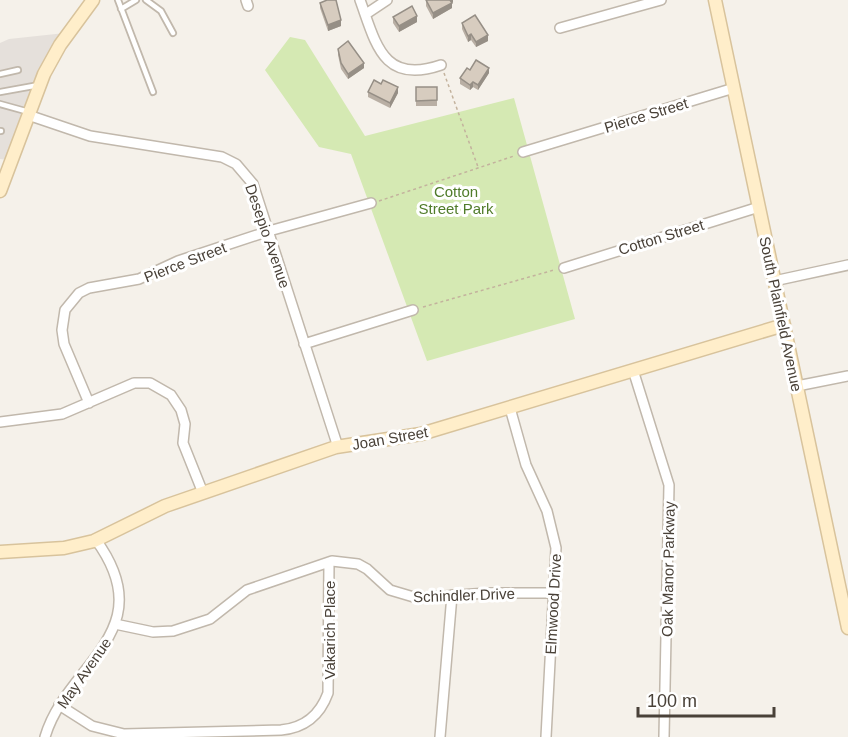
<svg xmlns="http://www.w3.org/2000/svg" width="848" height="737" font-family="Helvetica,sans-serif">
<rect width="100%" height="100%" fill="#f5f1ea"/>
<path fill="#e5e0db" d="M65 33 10 160 0 159V43L9 39Z"/>
<path fill="#d5e9b3" d="M290 37 305 40 365 136 514 98 575 319 427 361 351 154 319 147 265 70Z"/>
<g fill="none" stroke-linecap="round" stroke-linejoin="round">
<defs>
<path id="lane" d="M118 0 153 92
M146 0 161 11 173 33
M121 9 136 0
M0 74 18 70
M0 92 39 85
M0 104 29 112
M0 131H1"/>
<path id="street" d="M246 0 248 6
M360 0C376 44 383 85 441 65
M366 14 387 0
M560 28 661 0
M28 115 90 136 222 157 236 164 253 184 338 447
M523 152 734 88
M564 268 759 207
M774 281 848 265
M304 344 413 310
M633 370 669 485 664 737
M797 386 848 376
M89 403 64 344 62 330 65 310 79 293 89 288 139 279 178 261 269 231 371 203
M510 408 526 465 547 511 556 548 546 737
M0 422 62 414 134 383H150L171 395 181 410 185 424 183 443 203 493
M115 624 153 632 173 631 210 619 247 590 332 561 358 564 367 569 390 590 417 598 487 593H555
M59 705 92 726 124 734 281 730C304 728 320 715 328 693L329 562
M45 737C66 664 163 632 96 540
M440 737 452 595"/>
<path id="secondary" d="M715 0 848 628
M0 191 44 74 60 45 93 0
M0 552 64 548 94 541 165 506 336 447 421 434 784 325"/>
</defs>
<use href="#lane" stroke="#c1b8ac" stroke-width="8"/>
<use href="#street" stroke="#c1b8ac" stroke-width="12"/>
<use href="#secondary" stroke="#d8c39c" stroke-width="15"/>
<path stroke="#c3b29d" stroke-width="1.5" stroke-dasharray="3 3" stroke-linecap="butt" d="M444 73 478 167
M379 201 514 156
M423 307 554 270"/>
<use href="#lane" stroke="#fff" stroke-width="4.5"/>
<use href="#street" stroke="#fff" stroke-width="9"/>
<use href="#secondary" stroke="#ffeeca" stroke-width="12"/>
</g>
<path fill="#b9afa4" d="M426 0H453V2L452 3V8L433 19 426 6Z
M320 3 341 26 328 31 320 8Z
M393 17 417 22 399 32 393 23Z
M462 23 488 41 476 47 471 40 468 42 462 29Z
M338 49 364 68 348 79 341 69 338 55Z
M470 70 489 73 478 90 473 87 470 90 460 84V78Z
M416 87H437V106H416Z
M368 92 398 93 390 108 368 97Z"/>
<path fill="#968f86" d="M449 0H453V2L452 3V8L433 19V13Z
M417 16V22L399 32V26Z
M341 20V26L328 31V25Z
M471 34V40L468 42V36Z
M488 35V41L476 47V42Z
M364 63V68L348 79V74Z
M489 68V73L478 90V85Z
M473 82V87L470 90V85Z
M398 87V93L390 108V103Z"/>
<path fill="#d7ccbf" stroke="#968f86" stroke-width="1.5" d="M327 0H336L341 20 328 25 320 3Z
M426 0H450L452 3 433 13Z
M412 6 417 16 399 26 393 17Z
M475 15 488 35 476 42 471 34 468 36 462 23Z
M348 41 364 63 348 74 341 63 338 49Z
M476 60 489 68 478 85 473 82 470 85 460 78 467 68 470 70Z
M374 80 381 84 383 80 398 87 390 103 368 92Z
M416 87H437V100L416 101Z"/>
<g text-anchor="middle" dominant-baseline="central" stroke-width="6" stroke-linejoin="round" paint-order="stroke">
<g font-size="15" fill="#494138" stroke="#fff">
<text transform="translate(646 115) rotate(-17)">Pierce Street</text>
<text transform="translate(268 236) rotate(71)">Desepio Avenue</text>
<text transform="translate(661 237) rotate(-17)">Cotton Street</text>
<text transform="translate(185 262) rotate(-21)">Pierce Street</text>
<text transform="translate(781 314) rotate(78)">South Plainfield Avenue</text>
<text transform="translate(390 438) rotate(-10)">Joan Street</text>
<text transform="translate(668 569) rotate(-89)">Oak Manor Parkway</text>
<text transform="translate(464 595) rotate(-2)">Schindler Drive</text>
<text transform="translate(553 604) rotate(-87)">Elmwood Drive</text>
<text transform="translate(329 630) rotate(-90)">Vakarich Place</text>
<text transform="translate(84 673) rotate(-55)">May Avenue</text>
</g>
<g font-size="15" fill="#507c2a" stroke="#fff">
<text x="456" y="191">Cotton<tspan x="456" dy="17">Street Park</tspan></text>
</g>
</g>
<path d="M638 707v9h136v-9" fill="none" stroke="#494138" stroke-width="3"/>
<text x="647" y="707" font-size="18" fill="#494138" stroke="#ffffff" stroke-width="4.5" paint-order="stroke">100 m</text>
</svg>
